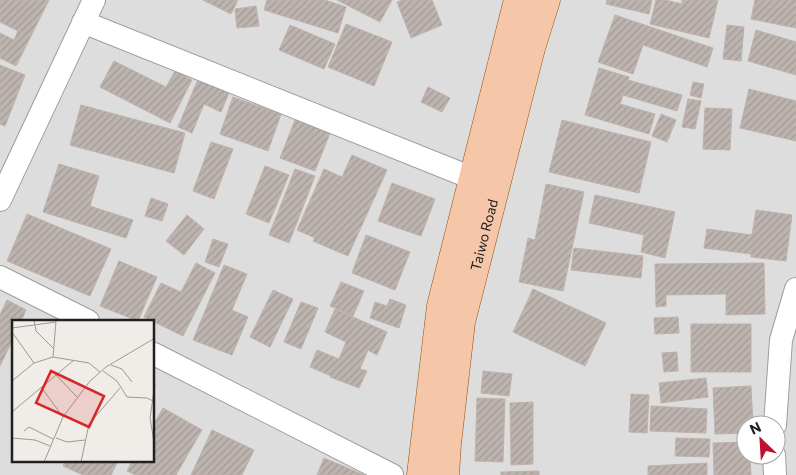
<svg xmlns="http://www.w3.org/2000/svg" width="796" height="475" font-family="Commissioner,sans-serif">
<defs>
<pattern id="building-hatch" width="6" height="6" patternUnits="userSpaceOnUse" patternTransform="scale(1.25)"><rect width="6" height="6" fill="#bdb4b0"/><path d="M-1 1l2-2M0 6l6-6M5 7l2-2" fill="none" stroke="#a29a97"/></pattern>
</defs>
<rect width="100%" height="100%" fill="#f0ece7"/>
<path fill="#dedddd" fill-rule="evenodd" d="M0 0H796V475H0ZM14 321H154V461H14ZM746 425H776V455H746Z"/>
<path fill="url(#building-hatch)" stroke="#c0b1ab" d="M0 0H49L16 66 0 58V33L14 40 18 31 0 22Z
M203 0H238L231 14Z
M267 0H325L346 7 338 33 264 10Z
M337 0H392L380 22Z
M402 0H432L442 25 411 38 397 2Z
M607 0H652L649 14 606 4Z
M656 0H665L682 4V0H718L709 38 650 24Z
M755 0H796V28L751 19Z
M256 6 259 26 237 28 235 9Z
M615 15 713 48 707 67 643 45 633 74 598 62Z
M346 24 392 42 374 86 328 67Z
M290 25 335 44 324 69 279 50Z
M727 25 744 27 741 61 723 59Z
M756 30 796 42V75L748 61Z
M114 61 166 87 175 71 192 80 170 123 100 87Z
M0 65 25 75 5 126 0 124Z
M599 68 629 77 628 80 682 95 677 111 623 95 620 104 655 114 649 134 585 115Z
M199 77 230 90 221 112 204 104 192 133 178 127Z
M693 82 704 84 701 98 690 95Z
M428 87 450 98 442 112 421 102Z
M749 89 796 101V141L740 128Z
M233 97 281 114 268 151 220 134Z
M688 99 701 101 695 129 682 127Z
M81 105 185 133 174 173 70 145Z
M705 108 732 109 730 150 703 149Z
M661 114 676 120 667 142 652 136Z
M295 120 330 133 315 171 280 158Z
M562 120 651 142 639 193 549 172Z
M211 142 233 149 214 199 193 191Z
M352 155 387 170 348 256 313 241 315 238 297 230 324 169 342 177Z
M59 164 99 176 90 206 133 220 126 238 43 212Z
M265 166 289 175 269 223 246 214Z
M295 169 315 176 289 243 269 235Z
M392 183 435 199 421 236 378 221Z
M546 184 584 192 563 291 519 282 528 238 535 240Z
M595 195 675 212 665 258 641 252 644 235 589 223Z
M151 198 168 204 162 221 145 216Z
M756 210 792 215 786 261 751 257V254L704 248 707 229 752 235Z
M27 214 111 249 90 296 7 261Z
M187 215 204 229 184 255 166 241Z
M366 235 410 252 395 290 352 273Z
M213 239 228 244 219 267 205 262Z
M574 248 643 256 641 278 571 270Z
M119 261 157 277 138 321 100 306Z
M196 263 215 273 183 336 144 317 161 283 181 292Z
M764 263 765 314 726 315V294L666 295V306L656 307 655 264Z
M224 265 247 274 232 310 248 317 232 355 193 340Z
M341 282 364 291 353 316 330 306Z
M533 289 606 323 585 366 513 332Z
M273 290 293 299 270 347 250 337Z
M390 299 406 305 399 328 370 318 375 302 387 306Z
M7 300 26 310 21 321H14V337L0 366V315Z
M301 302 318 308 301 349 284 342Z
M335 309 387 332 377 355 368 350 360 369 367 371 359 388 330 377 331 376 310 367 317 350 339 359 346 342 325 332Z
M678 317 679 333 655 334 654 318Z
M691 324H751V372H691Z
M677 352 678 371 664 372 662 353Z
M483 371 512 374 509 396 481 393Z
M706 378 708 397 661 403 659 383Z
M751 386 753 425H746V433L715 434 713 388Z
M631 394 649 395 647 433 629 432Z
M477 398 505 399 503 462 475 461Z
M533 402V464L511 465 510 403Z
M651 406 707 409 706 433 650 431Z
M163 408 202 430 176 475H135L127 471 132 461H154V424Z
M212 430 254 450 242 475H191Z
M676 438 710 439 709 457 675 456Z
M746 442V455H750L751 475H714L713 443Z
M324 458 364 475H317Z
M65 461H118L111 475H83L63 466Z
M707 463V475H648V466Z
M539 471V475H501V472Z"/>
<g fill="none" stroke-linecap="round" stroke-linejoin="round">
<defs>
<path id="minor" d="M83 22 472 178
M0 200 94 0
M0 277 88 321
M154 354 392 475
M775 425 781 340 796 289
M774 455 775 475"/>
<g id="primary">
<path d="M421 475 441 306 518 0"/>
<path id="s1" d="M445 475 447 444 461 322 531 48 546 0"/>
</g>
</defs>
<use href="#minor" stroke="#9d9d9d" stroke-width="24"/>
<use href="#primary" stroke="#904f0c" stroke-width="29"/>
<use href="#minor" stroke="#fff" stroke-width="22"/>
<use href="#primary" stroke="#f5c6a7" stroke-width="28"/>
</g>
<g text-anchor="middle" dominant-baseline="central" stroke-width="5" stroke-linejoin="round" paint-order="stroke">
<g font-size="14" fill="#202020" stroke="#fff">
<text stroke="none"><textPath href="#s1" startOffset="244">Taiwo Road</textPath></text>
</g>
</g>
<g transform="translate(12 320)">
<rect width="142" height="142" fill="#f0ece7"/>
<path fill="none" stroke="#9d9a97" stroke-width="1" d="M22 0 24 11 41 28M0 8 44 2M0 12 22 43M41 37 44 1M99 45 110 49 120 62M91 51 105 61 115 77 135 78 143 82M44 55 65 77M0 61 22 43 41 37 77 43 88 52M143 64 138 98 143 128M29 67 51 97M0 92 62 40M12 111 17 107 41 119M0 118 23 120 38 126M44 118 55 122 73 120M32 142 51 97 78 61 94 47 143 18M69 142 77 104 108 68"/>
<path fill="#d62828" fill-opacity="0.15" stroke="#d62828" stroke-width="2.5" d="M39 51 92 76 77 107 24 83Z"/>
<rect width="142" height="142" fill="none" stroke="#202020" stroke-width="2.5"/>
</g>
<g transform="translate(761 440) rotate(335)"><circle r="24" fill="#ffffff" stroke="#a6a6a6"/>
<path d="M0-4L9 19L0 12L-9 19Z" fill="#c0102d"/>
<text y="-8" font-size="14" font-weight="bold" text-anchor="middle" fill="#202020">N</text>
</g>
</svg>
